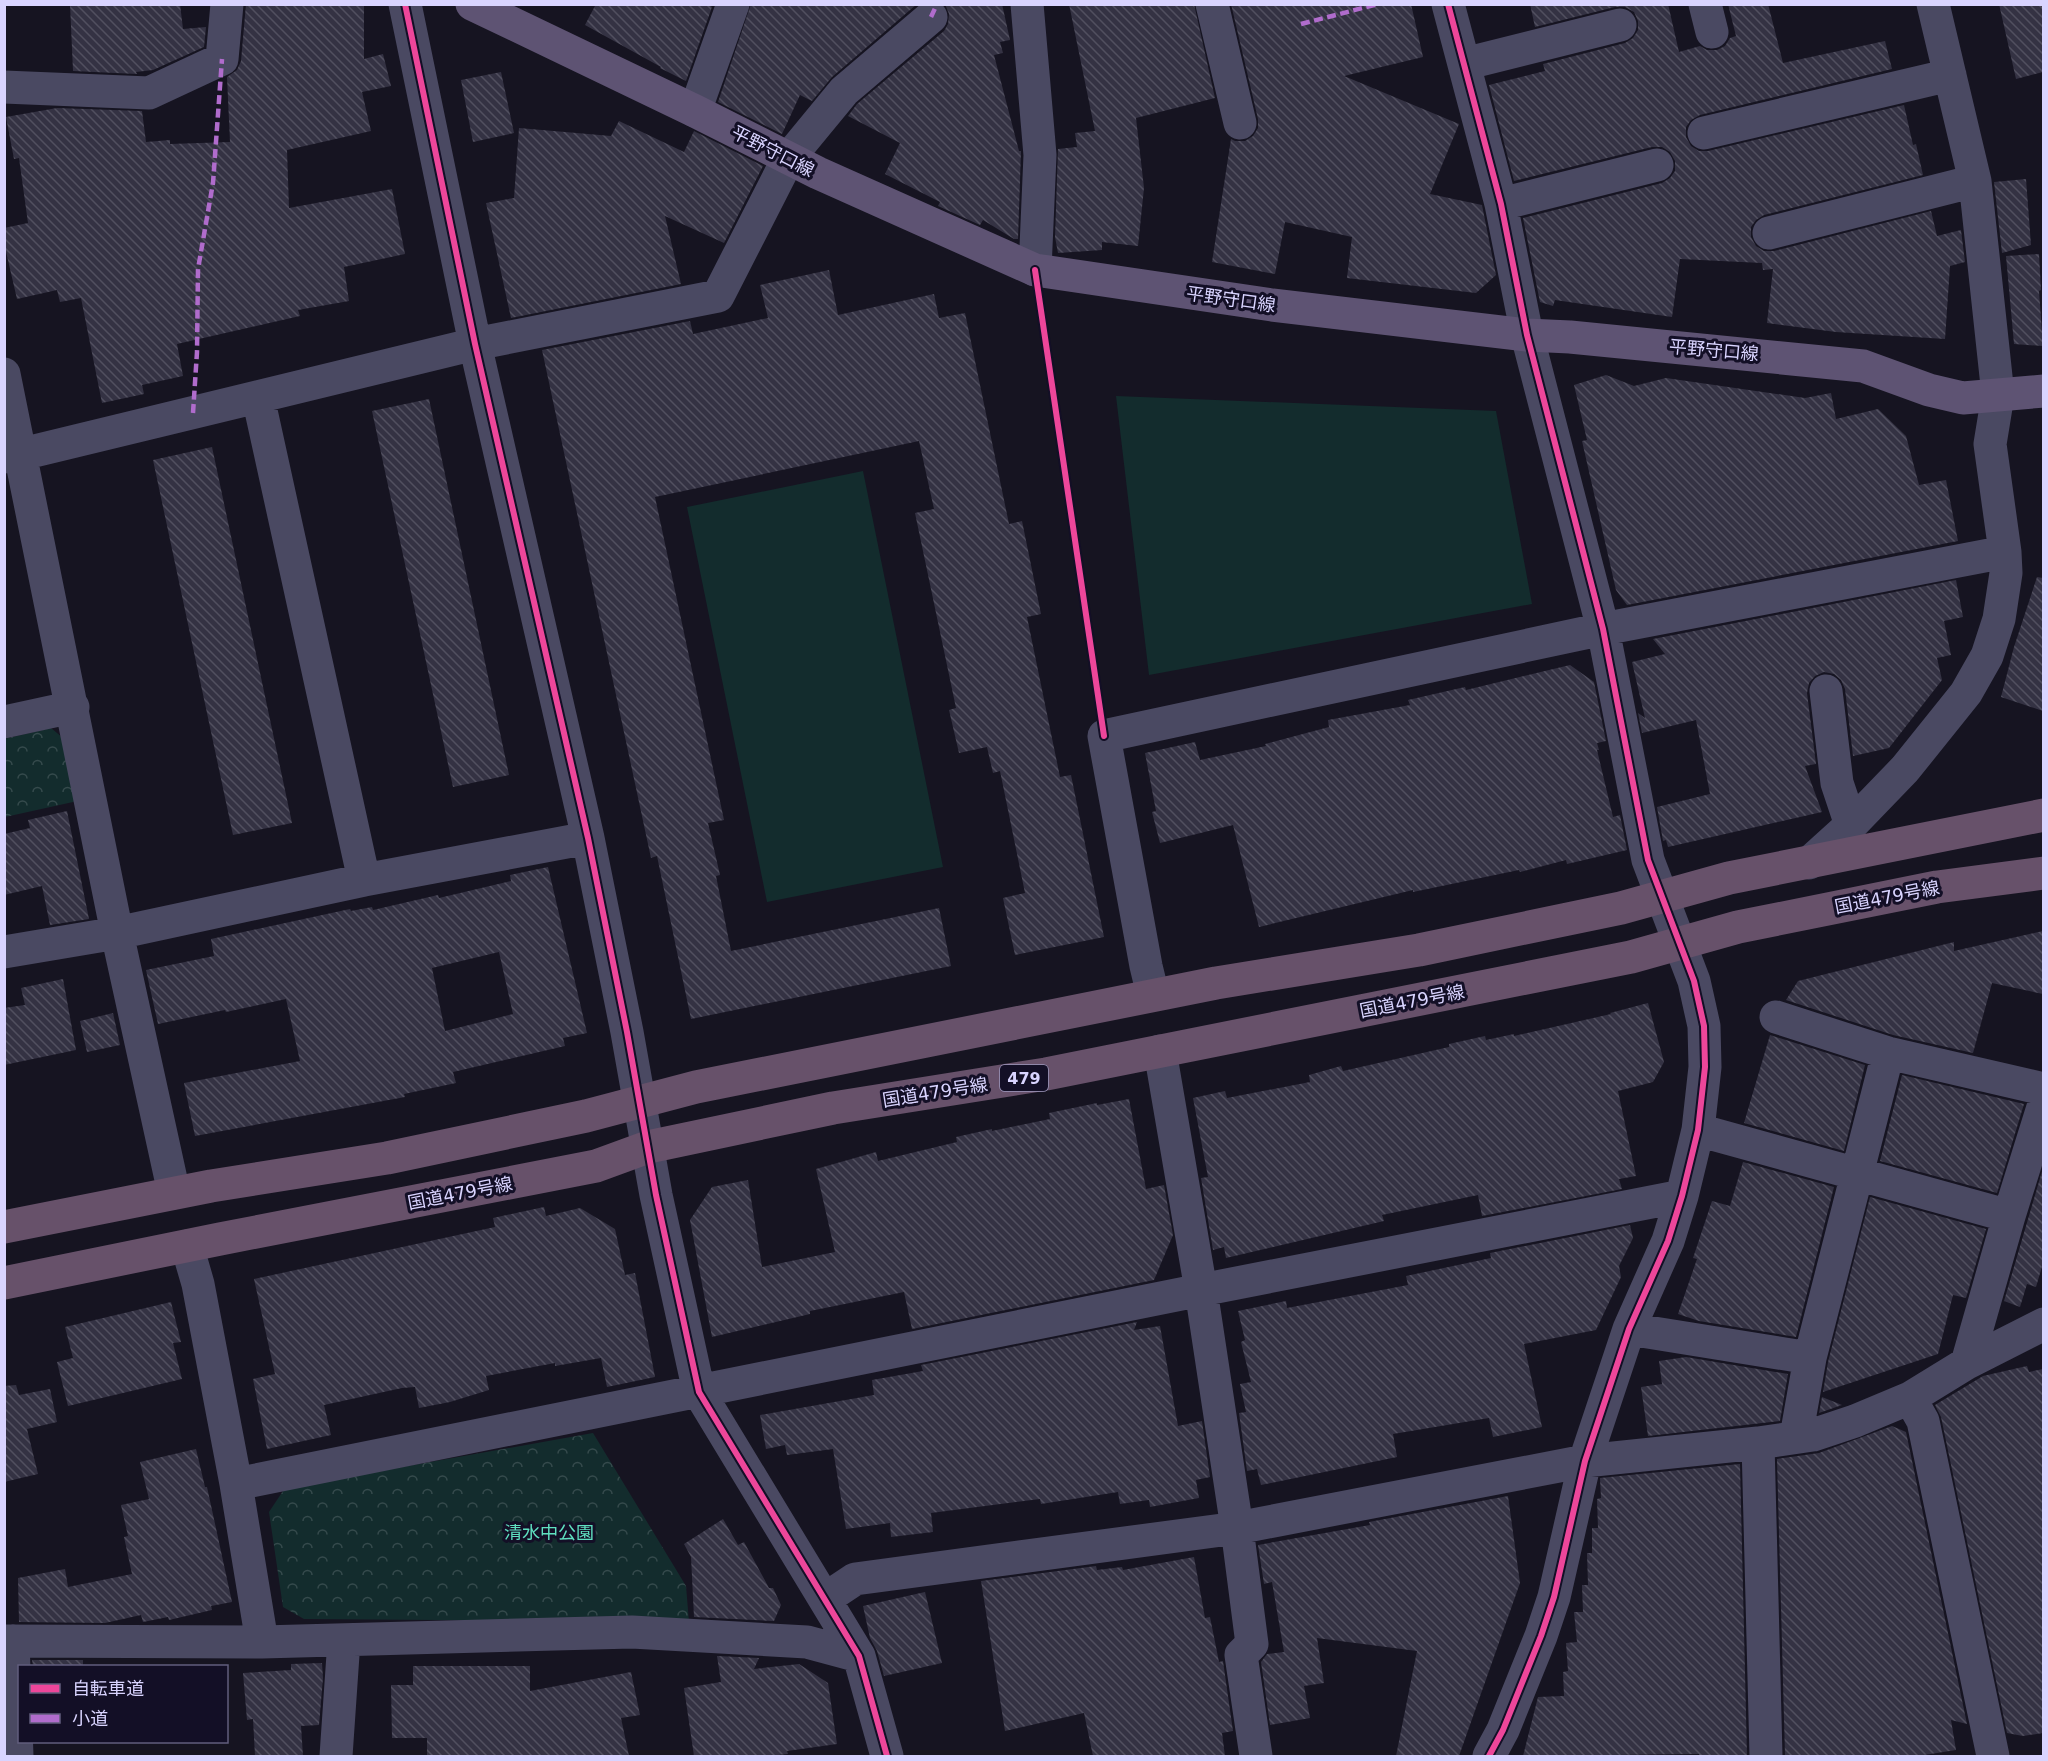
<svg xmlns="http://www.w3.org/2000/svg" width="2048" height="1761" font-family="'DejaVu Sans','Noto Sans JP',sans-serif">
<defs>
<pattern id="park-crowns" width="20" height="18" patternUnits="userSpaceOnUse" patternTransform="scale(1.5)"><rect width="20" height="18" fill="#132c2d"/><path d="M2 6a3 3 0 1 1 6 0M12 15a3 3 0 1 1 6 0" fill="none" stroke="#354a4c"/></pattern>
<pattern id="building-back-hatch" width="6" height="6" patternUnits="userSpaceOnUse" patternTransform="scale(1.5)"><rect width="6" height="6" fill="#343243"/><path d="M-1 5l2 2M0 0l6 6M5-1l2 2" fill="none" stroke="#514f5f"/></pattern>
</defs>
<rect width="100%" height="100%" fill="#161421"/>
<path fill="url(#park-crowns)" d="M51 728 69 743 82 800 5 817 4 739Z
M593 1433 686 1586 689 1622 304 1619 283 1607 269 1512 285 1488Z"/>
<path fill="#132c2d" d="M1116 396 1496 411 1532 604 1149 675Z
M863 471 943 867 767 902 687 507Z"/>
<path fill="url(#building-back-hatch)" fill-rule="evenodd" d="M70 4H180L183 29 206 27 204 47 153 70 136 72 137 74 73 71Z
M246 4H364V59L383 54 391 86 362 92 371 131 287 150 289 208 392 189 405 254 344 267 349 301 298 310 300 316 177 344 183 376 142 385 144 394 102 403 81 298 60 302 57 290 17 299 4 243V228L28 223 19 158 14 159 6 117 57 108 142 111 146 142 170 140V144L230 142 227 77 237 70 241 61Z
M596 4H708L712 7 686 81 660 68 661 67 585 25Z
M751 4H917L832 77 812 101 800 95 782 134 718 102Z
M945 4H1002L1010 40 1000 42 1003 53 994 55 1019 151H1021L1018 239H1014L983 220 980 225 938 206 940 202 885 174 900 143 848 116 857 104 944 31 948 24 949 14Z
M1069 4H1194L1215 98 1136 118 1144 188 1138 246 1102 242V250L1058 253 1055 237 1058 149 1077 147 1075 133 1095 131Z
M1231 4H1411L1423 57 1344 76 1459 124 1430 194 1482 205 1496 275 1476 293 1347 278 1352 237 1285 222 1275 274 1212 262 1231 139 1235 141H1245L1253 136 1258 128V119Z
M1530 4H1668L1679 52 1700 46 1707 50H1717L1725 46 1730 38 1736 36 1728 4H1768L1783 63 1885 41 1892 69 1700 115 1691 120 1686 127V137L1691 146 1699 151H1708L1904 105 1913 145 1916 144 1923 175 1764 215 1756 220 1751 227V237L1756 246 1764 251H1774L1931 211 1937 236 1961 230 1965 262 1950 266 1945 339 1836 332 1767 323 1773 269 1763 270 1762 263 1680 259 1672 317 1555 300 1553 306 1540 302 1523 218 1662 183 1670 178 1675 171V161L1670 152 1662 147H1652L1514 181 1489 85 1545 71 1543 64 1625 43 1633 38 1638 30V21L1634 12 1625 7H1615L1535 27Z
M1999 4H2043V72L2016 79Z
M501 72 514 133 473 142 461 80Z
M619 121 684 152 694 131 763 166 724 243 665 216 681 284 511 318 486 203 514 198 519 128 611 136Z
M2026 179 2031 245 2002 253 1994 182Z
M2039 254 2041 290 2039 291 2043 346 2014 344 2006 256Z
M829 270 838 315 934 294 939 318 965 313 1009 524 1022 521 1041 614 1027 617 1060 777 1071 775 1104 937 1015 955 1003 898 1025 893 1000 771 993 773 987 747 959 753 949 710 956 708 915 513 934 509 919 441 655 497 724 820 708 823 720 875 716 876 731 951 939 908 951 966 691 1019 657 856 651 858 542 350 690 321 693 334 768 318 760 285Z
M1606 375 1634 386 1666 378 1805 398 1831 393 1836 419 1878 409 1906 436 1919 485 1946 480 1958 541 1627 605 1616 590 1582 441 1587 440 1574 385Z
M429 399 509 775 453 787 372 411Z
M212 447 292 823 233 835 153 460Z
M2037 577 2043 578V711L2001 697 2014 647Z
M1956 580 1963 617 1944 621 1951 655 1937 658 1942 680 1889 748 1853 756 1845 689 1841 680 1834 674 1824 672 1815 676 1809 683 1807 693 1816 764 1805 766 1822 812 1668 847 1666 840 1663 841 1657 807 1710 794 1696 720 1642 733 1638 713 1645 718 1632 662 1665 654 1653 639Z
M1570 665 1594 682 1606 741 1597 743 1599 750H1597L1613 817 1620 815 1627 850 1567 864 1566 860 1520 872 1519 870 1413 892V890L1259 927 1233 825 1160 843 1152 812 1156 811 1145 753 1195 742 1200 760 1266 746 1265 744 1329 727 1328 720 1410 705 1408 700 1465 687 1466 690Z
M67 811 89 919 50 925 42 886 4 895V834L30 828 28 820Z
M548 867 587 1033 563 1038 565 1046 453 1072 456 1083 404 1094 405 1097 195 1136 184 1083 300 1061 286 999 226 1012 225 1010 158 1024 146 970 214 956 211 939 350 909 351 911 372 907 373 910 438 895 439 898 511 881 510 875ZM499 952 513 1014 445 1031 432 968Z
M2043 931V994L1992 983 1973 1053 1893 1035 1786 1000 1798 981 1954 942V951Z
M63 979 76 1050 4 1065V1008L25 1005 21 988Z
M1648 1003 1664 1062 1653 1082 1618 1091 1636 1176 1619 1179 1622 1189 1482 1216 1478 1195 1382 1215 1384 1221 1226 1258 1224 1247 1213 1250 1201 1178 1208 1177 1193 1098 1225 1091 1227 1098 1310 1082 1309 1075 1341 1066 1343 1071 1449 1047V1044L1485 1036 1486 1040 1514 1034V1036L1611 1014 1610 1013Z
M113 1013 120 1045 87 1052 80 1021Z
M1770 1035 1865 1065 1844 1151 1744 1123Z
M1902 1075 2024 1104 1997 1193 1880 1161Z
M1129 1099 1146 1189 1164 1185 1173 1235 1154 1280 912 1329 904 1292 810 1311V1314L712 1337 690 1220 712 1187 748 1180 762 1267 835 1252 816 1169 876 1152 878 1161 957 1142 956 1137 992 1129V1131L1050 1119 1049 1113 1097 1103V1105Z
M1743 1162 1834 1187 1796 1337 1699 1321 1678 1314 1697 1259 1693 1258 1712 1201 1730 1206Z
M2043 1168V1263L2036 1287 2027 1284 2020 1307 2004 1301Z
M1870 1197 1986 1229 1966 1298 1953 1295 1938 1354 1823 1392 1828 1362Z
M544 1207 546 1216 580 1208 615 1229 625 1275 635 1273 655 1377 607 1387 601 1358 555 1366V1363L486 1376 489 1390 450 1402 419 1408 415 1387 402 1388 324 1405 331 1435 267 1449 253 1379 275 1374 254 1279 495 1227 493 1218Z
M1630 1225 1633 1238 1619 1266 1621 1277 1596 1330 1524 1344 1542 1427 1493 1437 1489 1418 1393 1434 1397 1457 1261 1485 1257 1469 1247 1471 1239 1413 1246 1412 1240 1384 1251 1382 1241 1342 1245 1340 1238 1311 1286 1301 1287 1308 1408 1285 1406 1276 1491 1258 1490 1253Z
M171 1302 181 1342 173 1343 182 1379 68 1406 57 1362 73 1358 65 1327Z
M1137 1322 1134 1330 1160 1326 1178 1426 1202 1421 1210 1477 1196 1480 1199 1498 1150 1507 1149 1500 1120 1504 1118 1492 1041 1504 1040 1499 931 1513 933 1532 891 1537 890 1523 846 1529 833 1449 787 1455 785 1445 766 1449 760 1415 874 1395 872 1380 923 1371 921 1365Z
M1686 1357 1788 1374 1780 1421 1648 1436 1641 1387 1662 1384 1659 1361Z
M2027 1366 2029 1372 2043 1369V1733L2023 1736 2007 1733 1941 1417 1935 1405 1983 1376Z
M16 1385 19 1395 50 1389 57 1422 27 1429 38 1474 4 1482V1386Z
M1822 1397 1842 1405 1819 1413Z
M1892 1426 1906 1432 1967 1724 1951 1720 1956 1750 1918 1756 1785 1755 1777 1459 1819 1453Z
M196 1449 205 1487H207L232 1602 211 1606 212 1610 169 1620 168 1617 143 1622 141 1615 105 1623 19 1622 18 1578 65 1569 68 1587 132 1574 124 1537 128 1536 121 1505 149 1499 140 1462Z
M1740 1464 1747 1755 1699 1756V1754L1523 1756 1538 1697 1564 1696 1563 1672 1568 1671 1566 1643 1577 1642 1574 1612H1583L1582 1585H1588L1587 1553H1592V1528H1598L1597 1499 1601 1498 1600 1478Z
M1508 1496 1520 1583 1459 1756H1396L1417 1651 1317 1638 1324 1683 1304 1686 1310 1718 1270 1725 1261 1662 1267 1654 1284 1652 1272 1582 1264 1584 1258 1545 1370 1525 1369 1522Z
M723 1519 738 1545 744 1542 769 1588H773L781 1605 774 1621 694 1617 691 1557 684 1544Z
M1194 1557 1205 1618 1210 1617 1219 1662 1223 1661 1233 1731 1222 1733 1225 1756H1093L1084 1713 1005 1731 981 1581 1096 1566 1097 1570 1122 1567 1123 1570Z
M925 1592 942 1663 884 1676 877 1651 870 1638 863 1606Z
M717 1656 759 1658 754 1669 799 1664 828 1683 837 1744 787 1751 788 1754 769 1756H694L684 1688 721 1682Z
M32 1660H83V1666H33Z
M322 1663 323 1678 319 1725 301 1726 303 1756H255L253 1719 247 1720 243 1673 291 1670V1664Z
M413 1666H530V1691L631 1672 640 1715 621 1718 629 1756H427V1738H392L391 1685H413Z"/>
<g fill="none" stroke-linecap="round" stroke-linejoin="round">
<path stroke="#4a4962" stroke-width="33" d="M405 4 475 344 588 838 627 1032 656 1195 699 1392 859 1656 887 1756
M1027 4 1040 155 1035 270
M1212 4 1240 123
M1448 4 1501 204 1527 335 1603 629 1648 860 1694 981 1704 1026 1705 1067 1698 1130 1682 1196 1668 1241 1629 1329 1585 1461 1554 1597 1541 1636 1503 1730 1489 1756
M1705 4 1712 32
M1464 64 1620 25
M4 87 149 93 222 59 227 4
M695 111 733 4
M1704 133 1950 75
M1501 204 1657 165
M1769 233 1975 181
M4 374 117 933 174 1193
M258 397 364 880
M4 457 22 454 475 344 718 296 788 159 844 91 931 17
M1826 691 1837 783 1851 825
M4 722 73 707
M1809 863 1851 825 1905 769 1966 693 1987 656 1999 619 2006 573 2005 552 1990 444 1998 395 1975 181 1933 4
M4 952 117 933 364 880 588 838
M1153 995 1146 966 1104 736 1603 629 2005 552
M1776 1017 1888 1053 2044 1089
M1160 1051 1201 1290 1237 1528 1252 1644 1241 1655 1256 1756
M1698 1130 2009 1216
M187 1246 198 1284 236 1484 262 1642
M1629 1329 1810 1358 1888 1053
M1967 1363 2009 1216 2044 1104
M1910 1398 1923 1421 1993 1756
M1796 1437 1810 1358
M1758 1443 1766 1756
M236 1484 1201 1290 1682 1196
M825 1599 855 1579 1237 1528 1585 1461 1758 1443 1813 1435 1855 1421 1910 1398 1967 1363 2044 1324
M4 1641 262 1642 632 1632 807 1642 859 1656
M13 1641 17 1756
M336 1756 344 1640"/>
<path stroke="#5e5373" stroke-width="33" d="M472 4 695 111 818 173 1035 270 1272 305 1527 335 1570 337 1863 366 1929 390 1963 398 2044 391"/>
<path stroke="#67516a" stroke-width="33" d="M4 1227 211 1186 387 1158 586 1116 696 1087 1216 983 1419 950 1621 908 1729 878 2044 815
M4 1283 220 1239 596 1166 648 1147 833 1108 1046 1074 1631 957 1738 927 1937 887 2044 873"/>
<path stroke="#b06ccc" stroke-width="4.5" stroke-dasharray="9 4.5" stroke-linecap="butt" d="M931 17 937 4
M1301 24 1378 4
M193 413 197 352 198 269 213 183 222 59"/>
<defs>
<path id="cycleway" d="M405 4 475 344 588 838 627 1032 656 1195 699 1392 859 1656 887 1756
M1448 4 1501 204 1527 335 1603 629 1648 860 1694 981 1704 1026 1705 1067 1698 1130 1682 1196 1668 1241 1629 1329 1585 1461 1554 1597 1541 1636 1503 1730 1489 1756
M1035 270 1104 736"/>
</defs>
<use href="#cycleway" stroke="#130f26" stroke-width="10"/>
<use href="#cycleway" stroke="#ed469a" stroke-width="6"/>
</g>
<g text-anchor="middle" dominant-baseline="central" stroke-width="6" stroke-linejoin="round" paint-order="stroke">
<rect fill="#130f26" stroke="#9e99be" stroke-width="1.5" x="1000" y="1065" width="48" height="26" rx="4.5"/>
<g font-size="16" font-weight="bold" fill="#d9d4ff">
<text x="1024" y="1078">479</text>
</g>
<g font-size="18" fill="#d9d4ff" stroke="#130f26">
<text transform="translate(773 151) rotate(27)">平野守口線</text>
<text transform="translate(1231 299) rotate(8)">平野守口線</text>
<text transform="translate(1714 350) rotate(5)">平野守口線</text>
<text transform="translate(1887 897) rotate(-11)">国道479号線</text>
<text transform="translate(1412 1001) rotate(-11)">国道479号線</text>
<text transform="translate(935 1092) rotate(-9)">国道479号線</text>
<text transform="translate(460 1193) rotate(-11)">国道479号線</text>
</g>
<g font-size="18" fill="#5fe0c0" stroke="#130f26">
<text x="549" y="1532">清水中公園</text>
</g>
</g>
<rect width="2048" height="1761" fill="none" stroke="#d9d4ff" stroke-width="12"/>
<rect x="18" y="1665" width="210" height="78" fill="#130f26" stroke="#625e7d" stroke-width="1.5"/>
<rect x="30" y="1684" width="30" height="9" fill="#ed469a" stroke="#625e7d" stroke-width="1.5"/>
<text x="72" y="1695" font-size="18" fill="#d9d4ff">自転車道</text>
<rect x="30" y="1714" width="30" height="9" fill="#b06ccc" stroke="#625e7d" stroke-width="1.5"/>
<text x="72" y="1725" font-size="18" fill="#d9d4ff">小道</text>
</svg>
